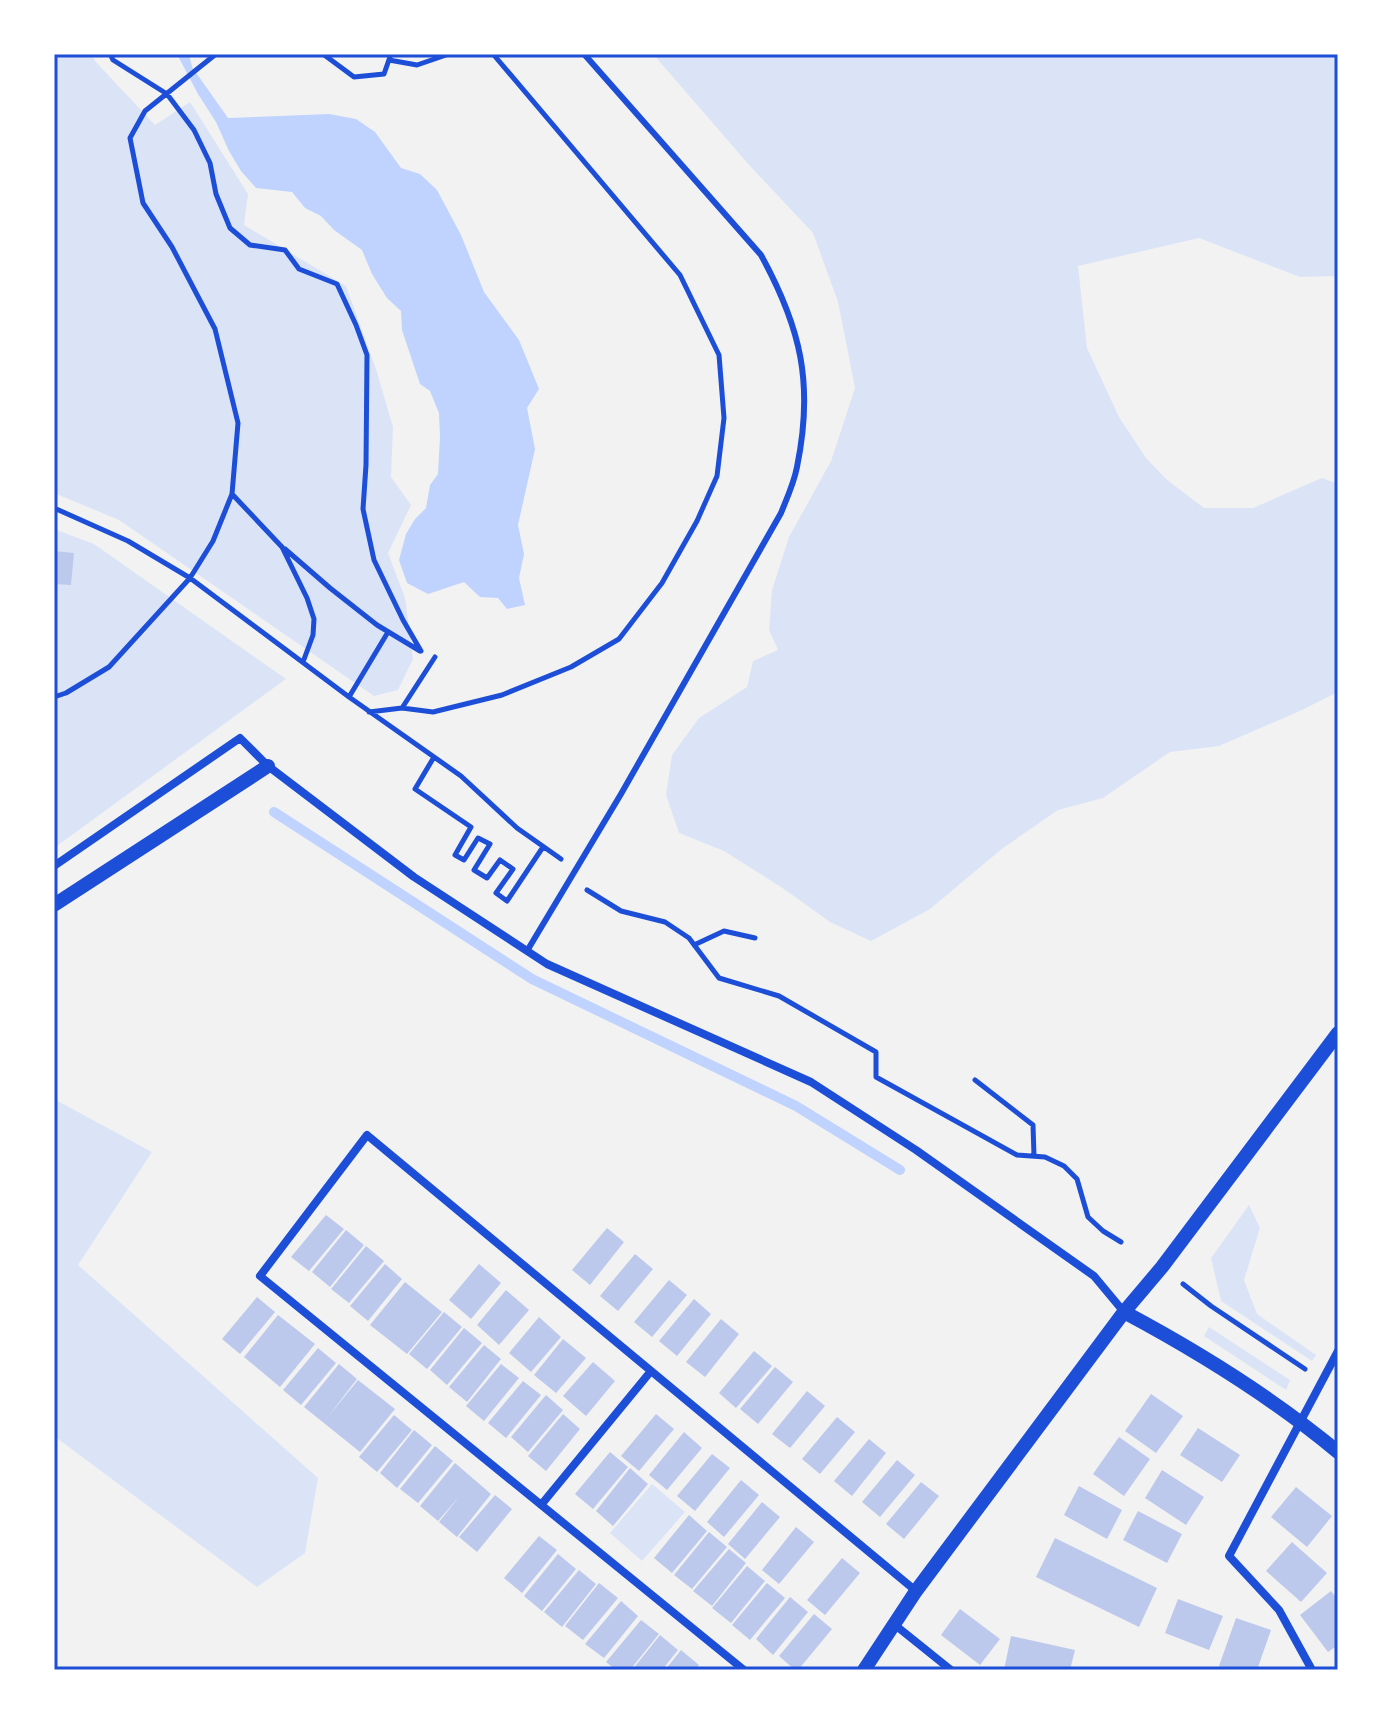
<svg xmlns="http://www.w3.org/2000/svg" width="1392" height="1724" font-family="'Work Sans',sans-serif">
<rect width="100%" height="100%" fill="#f2f2f2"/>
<path fill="#dbe4f7" d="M54 54H92L95 61 155 125 190 102 248 194 244 225 346 286 376 369 393 427 391 477 411 505 388 553 405 598 413 659 398 690 374 696 119 520 54 493Z
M653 54H1338V276L1300 277 1199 238 1078 266 1087 348 1119 417 1146 458 1166 479 1204 508H1253L1322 478 1338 484V692L1302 710 1219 746 1170 752 1103 798 1058 810 1003 848 930 909 871 941 830 922 784 889 724 851 679 833 666 795 672 755 699 718 747 687 753 661 778 650 769 630 772 590 789 537 831 461 855 388 838 302 813 233 750 166Z
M54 529 94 544 286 679 54 848Z
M54 1099 152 1152 78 1265 318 1478 305 1553 257 1587 54 1436Z
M1249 1205 1260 1228 1244 1280 1257 1314 1316 1355 1312 1361 1221 1301 1211 1258Z
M1209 1327 1290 1380 1286 1390 1204 1336Z
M652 1484 685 1512 642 1561 610 1533Z"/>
<path fill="#bfd3fe" d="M174 54H189L192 67 228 118 329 114 356 119 375 132 401 168 420 174 437 190 461 235 484 292 519 340 539 389 527 408 535 449 518 525 524 554 519 578 525 605 507 609 498 598 480 597 464 582 428 594 407 583 399 560 406 534 415 519 426 508 430 485 438 474 440 437 439 413 430 391 420 384 402 330 401 311 387 298 372 274 362 250 334 230 321 216 305 208 292 192 256 188 241 171 229 151 216 122 198 94 179 58Z"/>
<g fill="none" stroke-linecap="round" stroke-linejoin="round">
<path stroke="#bfd3fe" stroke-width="10" d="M274 812 532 979 796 1106 900 1170"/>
</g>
<path fill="#bdc9ec" d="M54 551 74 553 71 585 54 584Z
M326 1215 344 1229 309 1271 291 1257Z
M607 1228 624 1242 590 1285 572 1270Z
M346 1230 364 1245 330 1287 312 1272Z
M366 1246 384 1261 349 1303 331 1289Z
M635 1254 653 1269 618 1311 600 1296Z
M385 1264 402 1279 368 1321 350 1306Z
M479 1264 501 1283 471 1319 449 1300Z
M669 1280 687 1295 652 1337 634 1322Z
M405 1282 442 1312 407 1354 370 1325Z
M506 1290 529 1310 499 1345 477 1325Z
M257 1297 275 1312 240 1354 222 1339Z
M694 1299 711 1314 677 1356 659 1341Z
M444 1312 462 1327 427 1369 409 1354Z
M278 1315 315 1344 280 1387 244 1357Z
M539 1317 561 1337 531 1372 509 1353Z
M721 1319 739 1334 705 1377 686 1362Z
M464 1328 482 1343 447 1385 430 1370Z
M563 1339 586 1358 556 1393 534 1375Z
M484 1345 501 1359 467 1402 449 1387Z
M318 1348 336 1363 301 1405 283 1390Z
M754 1351 772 1366 736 1408 719 1393Z
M593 1362 615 1381 586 1416 563 1396Z
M339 1364 357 1379 327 1418 358 1380 395 1409 360 1452 304 1407Z
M501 1364 519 1378 484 1421 466 1406Z
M775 1367 793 1382 758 1424 740 1409Z
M523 1381 541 1395 506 1438 488 1423Z
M807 1391 825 1406 790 1448 772 1434Z
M1151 1394 1183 1416 1156 1453 1125 1431Z
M546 1395 563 1410 528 1452 511 1437Z
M563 1414 580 1429 546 1471 528 1456Z
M656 1414 674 1429 639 1471 621 1456Z
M394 1415 412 1430 377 1472 359 1457Z
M837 1417 855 1432 820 1474 802 1459Z
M1198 1428 1240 1455 1222 1482 1180 1455Z
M414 1430 432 1445 397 1488 380 1473Z
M684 1432 702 1448 667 1490 649 1475Z
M1119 1437 1150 1459 1124 1496 1093 1474Z
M869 1439 886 1453 852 1496 834 1481Z
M435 1446 453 1461 418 1503 400 1489Z
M610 1452 628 1467 593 1509 575 1494Z
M712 1454 730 1468 695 1511 677 1496Z
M897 1460 915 1475 880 1517 862 1502Z
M455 1463 491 1494 457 1537 439 1522 459 1497 438 1521 420 1506Z
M630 1468 648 1484 613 1526 596 1511Z
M1162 1470 1204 1497 1186 1525 1145 1498Z
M741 1480 759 1495 724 1537 707 1522Z
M921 1482 939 1496 904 1539 886 1524Z
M1079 1486 1122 1510 1107 1539 1064 1515Z
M1296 1487 1332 1516 1307 1547 1271 1517Z
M495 1495 512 1509 477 1552 459 1537Z
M762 1502 780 1517 745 1559 728 1544Z
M1138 1511 1182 1534 1167 1563 1123 1540Z
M689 1515 707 1531 672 1573 654 1558Z
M796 1527 814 1542 779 1584 762 1570Z
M709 1532 727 1547 692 1589 674 1575Z
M539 1536 557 1550 522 1593 504 1578Z
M1055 1538 1157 1588 1139 1627 1036 1577Z
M1292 1542 1327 1573 1301 1602 1266 1571Z
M729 1549 746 1563 712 1606 693 1591Z
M558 1554 576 1569 542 1611 524 1596Z
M842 1558 860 1573 825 1615 807 1600Z
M747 1566 765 1581 731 1623 712 1608Z
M579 1570 596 1584 562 1627 544 1612Z
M599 1583 618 1598 583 1640 565 1626Z
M767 1583 785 1598 750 1640 732 1625Z
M1331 1591 1338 1600V1645L1328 1652 1300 1615Z
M790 1597 808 1612 773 1655 756 1639Z
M1178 1599 1223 1616 1209 1650 1165 1633Z
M621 1601 638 1616 604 1658 585 1644Z
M960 1609 1000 1639 980 1665 941 1635Z
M814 1614 832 1629 798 1670H795L779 1656Z
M1236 1618 1271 1630 1257 1670H1229L1219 1666Z
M641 1620 659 1634 630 1670H616L606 1662Z
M660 1635 678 1650 662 1670H632Z
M1011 1636 1075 1650 1070 1670H1004Z
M681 1650 699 1665 695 1670H665Z"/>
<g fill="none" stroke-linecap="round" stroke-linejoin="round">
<path stroke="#1d4ed8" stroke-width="5" d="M110 54 113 60 167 94 194 130 210 163 216 194 230 228 250 245 285 250 299 269 337 284 356 325 367 355 366 465 363 509 374 560 403 620 421 651
M323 54 354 77 384 74 391 54
M389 60 417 65 449 54
M232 494 282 547 307 598 314 619 313 635 303 662
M54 508 128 541 190 578 349 697 461 776 517 828 561 859
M285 549 330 588 377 625 420 651
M54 697 66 693 109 667 190 578 213 541 232 494 238 423 215 329 172 247 143 203 130 138 145 111 216 54
M349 697 388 632
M402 708 435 657
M369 712 402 708 433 712 502 695 571 667 619 639 662 583 697 521 717 476 724 418 719 355 680 275 493 54
M434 757 415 789 471 827 455 855 464 860 478 838 490 844 474 870 487 878 500 860 513 869 496 893 507 901 543 847
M587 890 621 911 665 922 689 938 719 978 779 996 876 1052V1077L1017 1155 1045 1157 1064 1166 1077 1179 1088 1217 1103 1231 1121 1242
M694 945 724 931 755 938
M975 1080 1033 1125 1034 1156
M1183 1284 1211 1306 1305 1369"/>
<path stroke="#1d4ed8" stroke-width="6" d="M527 951 621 794 781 513C787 498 794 483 797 467 814 384 801 328 761 255L584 54"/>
<path stroke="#1d4ed8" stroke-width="8" d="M54 866 240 738 268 766 414 877 547 964 811 1082 916 1150 1094 1276 1124 1312
M541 1505 651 1371
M895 1625 951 1670
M744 1670 260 1276 367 1135 916 1591
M1312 1670 1279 1610 1229 1556 1338 1351"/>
<path stroke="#1d4ed8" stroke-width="14" d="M54 905 268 766
M1124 1312C1199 1352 1273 1398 1338 1452
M864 1670 916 1591 1124 1312 1162 1267 1338 1033"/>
</g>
<rect width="1392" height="1724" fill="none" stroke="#ffffff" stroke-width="112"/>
<rect x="56" y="56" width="1280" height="1612" fill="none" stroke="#1d4ed8" stroke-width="3"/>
</svg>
